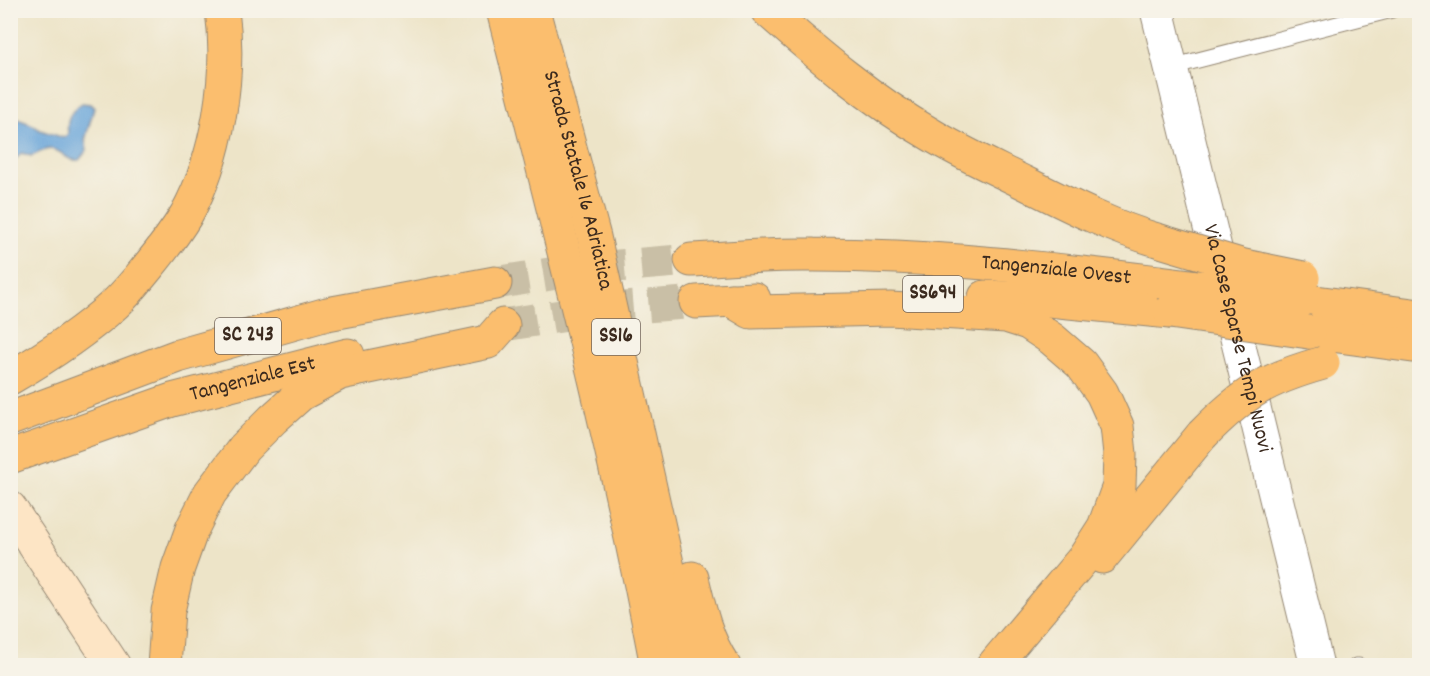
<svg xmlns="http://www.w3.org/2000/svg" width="1430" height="676" font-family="Dekko,sans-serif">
<rect width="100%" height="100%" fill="#f7f3e8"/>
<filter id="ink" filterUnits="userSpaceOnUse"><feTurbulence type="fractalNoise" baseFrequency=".0167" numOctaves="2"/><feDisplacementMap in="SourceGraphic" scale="12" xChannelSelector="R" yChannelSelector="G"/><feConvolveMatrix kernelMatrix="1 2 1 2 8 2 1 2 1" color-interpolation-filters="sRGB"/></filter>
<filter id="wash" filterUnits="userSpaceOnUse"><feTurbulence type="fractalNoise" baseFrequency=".008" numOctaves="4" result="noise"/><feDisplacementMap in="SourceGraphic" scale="24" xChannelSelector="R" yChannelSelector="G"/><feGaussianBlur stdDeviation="1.35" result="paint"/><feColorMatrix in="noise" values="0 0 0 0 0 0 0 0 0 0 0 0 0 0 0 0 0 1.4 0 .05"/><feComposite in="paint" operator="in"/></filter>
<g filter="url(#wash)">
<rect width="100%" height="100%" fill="#ede4c8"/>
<path fill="#68a4d9" stroke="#52677c" stroke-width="1.5" d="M82 103 90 104 94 108 85 140 87 150 79 160C66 162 63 150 51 149 44 149 37 154 31 156L22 153 11 163V116L33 125 40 130 64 138 68 134C66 120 70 111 82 103Z"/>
</g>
<g filter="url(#ink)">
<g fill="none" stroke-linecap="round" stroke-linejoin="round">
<path stroke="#c9bfa6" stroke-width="33" stroke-dasharray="33 16" stroke-linecap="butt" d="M495 283 581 269 691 260
M503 325 599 310 696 302"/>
<defs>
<path id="service" d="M1171 67 1392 10
M1356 666H1359"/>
<g id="tertiary">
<path id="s1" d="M1157 10 1317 666"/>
</g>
<path id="secondary" d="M10 508 114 666"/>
<g id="trunk">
<path d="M503 10C558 228 615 445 657 666"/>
<path id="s2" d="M533 10 594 237 679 617 688 666"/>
<path d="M767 10C818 55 871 100 930 134 961 153 995 168 1027 184 1069 205 1112 227 1157 240"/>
<path id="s3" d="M691 260C732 258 773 254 814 255 930 255 1044 268 1159 282"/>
<path d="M985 297 1049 300 1170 312"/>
<path d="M731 300 751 312 890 309 1006 316 1028 323 1052 339 1081 364 1102 393 1117 426 1120 454 1119 486 1104 527 1084 558 993 666"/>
<path d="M1301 300 1420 316"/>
<path d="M696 302 754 299"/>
<path d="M1309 332 1420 347"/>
<path d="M10 378C48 356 83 333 115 304 127 293 138 279 148 267 162 250 175 233 186 215 218 158 231 75 222 10"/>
<path d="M10 419 178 356 327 314 495 283"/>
<path id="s4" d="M10 457 172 400 348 355"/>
<path d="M1102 557 1202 435"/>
<path d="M692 578C699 608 706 640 724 666"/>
<path d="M164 666 168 611 178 568 192 529 210 493 244 448 273 419 301 394 340 373 488 342 503 325"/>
</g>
</defs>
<use href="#service" stroke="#948773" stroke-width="17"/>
<use href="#tertiary" stroke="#948773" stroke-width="35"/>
<use href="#secondary" stroke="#948773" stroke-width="35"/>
<use href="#trunk" stroke="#948773" stroke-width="35"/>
<use href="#service" stroke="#fff" stroke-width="15"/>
<use href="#tertiary" stroke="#fff" stroke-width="33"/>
<use href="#secondary" stroke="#fde5c5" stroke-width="33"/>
<use href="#trunk" stroke="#fbbe6e" stroke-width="33"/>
<defs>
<path id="trunk-bridge" d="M1157 240 1244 266 1303 278
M1159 282 1301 300
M1170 312 1309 332
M1202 435C1243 393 1266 379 1323 363"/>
</defs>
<use href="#trunk-bridge" stroke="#948773" stroke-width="35" stroke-linecap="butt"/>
<use href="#trunk-bridge" stroke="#fbbe6e" stroke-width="33"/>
</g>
</g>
<g text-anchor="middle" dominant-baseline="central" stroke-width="4.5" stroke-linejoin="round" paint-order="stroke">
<g fill="#f7f3e8" stroke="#73665b" stroke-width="1.5">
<rect x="903" y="276" width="60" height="36" rx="4.5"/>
<rect x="215" y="318" width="66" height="36" rx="4.5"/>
<rect x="592" y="319" width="48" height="36" rx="4.5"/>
</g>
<g font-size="21" font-weight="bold" fill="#3b2a1e">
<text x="933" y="294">SS694</text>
<text x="248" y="336">SC 243</text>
<text x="616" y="337">SS16</text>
</g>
<g font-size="22" fill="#3b2a1e" stroke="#f7f3e8">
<text stroke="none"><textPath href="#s2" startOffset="176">Strada Statale 16 Adriatica</textPath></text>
<text stroke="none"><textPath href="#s3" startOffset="366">Tangenziale Ovest</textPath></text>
<text stroke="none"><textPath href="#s1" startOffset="338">Via Case Sparse Tempi Nuovi</textPath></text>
<text stroke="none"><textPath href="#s4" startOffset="255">Tangenziale Est</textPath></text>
</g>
</g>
<rect width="1430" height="676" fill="none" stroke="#f7f3e8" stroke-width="36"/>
</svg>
